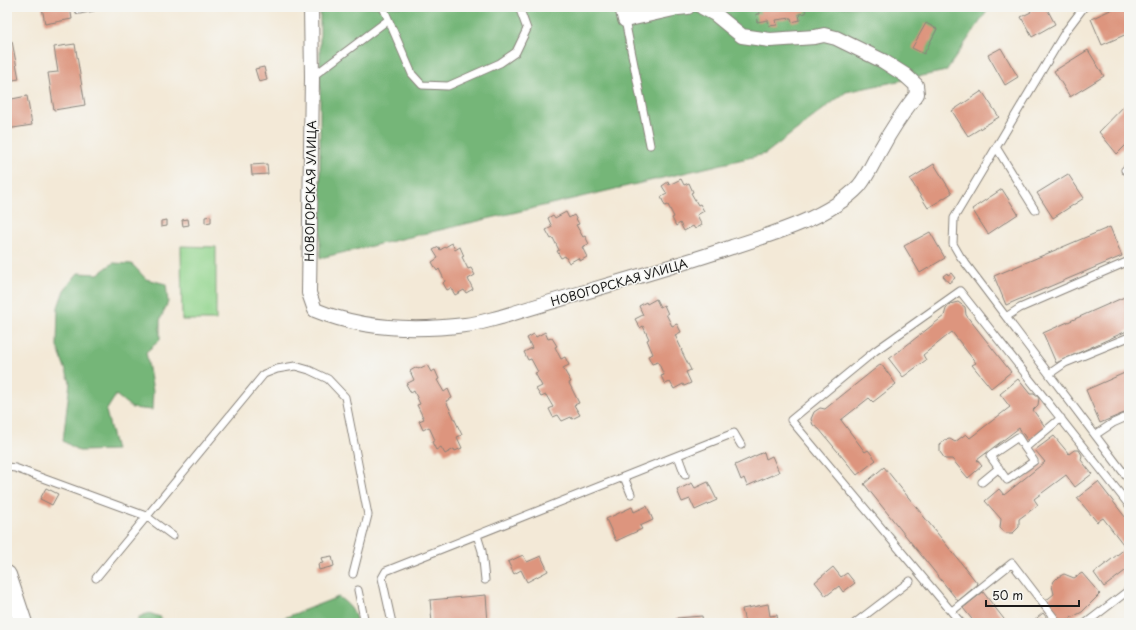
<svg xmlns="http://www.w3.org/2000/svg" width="1136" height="630" font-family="'Playpen Sans',sans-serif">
<rect width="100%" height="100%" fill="#f6f6f2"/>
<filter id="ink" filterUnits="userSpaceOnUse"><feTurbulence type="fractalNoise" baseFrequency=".025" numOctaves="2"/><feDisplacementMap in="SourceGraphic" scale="8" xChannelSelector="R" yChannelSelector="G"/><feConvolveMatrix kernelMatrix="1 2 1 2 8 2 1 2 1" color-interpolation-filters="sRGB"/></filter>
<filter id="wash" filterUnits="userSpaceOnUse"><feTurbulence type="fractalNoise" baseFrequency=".012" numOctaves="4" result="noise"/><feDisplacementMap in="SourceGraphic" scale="16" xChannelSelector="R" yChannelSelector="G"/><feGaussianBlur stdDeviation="0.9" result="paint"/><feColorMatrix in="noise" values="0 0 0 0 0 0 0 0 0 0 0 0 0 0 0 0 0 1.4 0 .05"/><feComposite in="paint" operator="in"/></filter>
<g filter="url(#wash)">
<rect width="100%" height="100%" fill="#f3e9d7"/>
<path fill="#91d48c" stroke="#567854" d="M181 246 216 247V320H182Z"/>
<path fill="#74b678" stroke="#48694a" d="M320 7H990L946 71 846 92 765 154 320 258Z
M113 263 132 264 146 279 166 284 168 302 160 320V340L146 352 153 391 152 410 132 408 116 395 106 411 116 450 79 451 63 441 70 382 57 346 58 307 64 290 78 273 98 274Z
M338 597C348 603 355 611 357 623H271Z
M149 613 160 617 163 623H137L139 617Z"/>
<g id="blocks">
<path fill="#dd957e" d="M42 7H70L72 19 45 24Z
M270 7H280V10H270Z
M759 7H805L806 13 799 14 800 20 792 22 791 18 776 20 777 25 769 26 768 20 757 22 756 14H760Z
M1028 7H1046L1055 24 1032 37 1021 17 1031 12Z
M1117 7H1127L1129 11V33L1102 45 1091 19Z
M926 23 937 29 924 54 912 48Z
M12 41 19 79 7 81V42Z
M75 44 85 105 54 110 48 73 58 72 54 47Z
M1001 48 1018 77 1005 85 988 55Z
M1088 50 1104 76 1070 97 1054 71Z
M264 67 267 80 259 82 255 69Z
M982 91 999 117 968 136 952 111Z
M27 96 32 125 7 129V100Z
M1129 101V142L1117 154 1099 132Z
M267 164 268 174 252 175 251 165Z
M934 164 952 193 928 208 910 179Z
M1068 174 1084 198 1053 218 1037 193Z
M681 179 684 185 689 183 693 192 691 193 698 205 700 204 704 211 697 215 702 225 695 229 693 226 684 231 680 223 676 226 672 218 674 217 668 205 665 206 661 197 667 194 662 186 668 182 669 185Z
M1002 189 1018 214 988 234 972 209Z
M566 212 569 218 574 215 579 224 576 225 583 237 585 236 589 244 582 247 587 257 580 261 578 258 569 263 565 256 561 258 557 251 559 250 553 238 551 239 546 230 552 227 548 218 553 215 555 218Z
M211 216V222L205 223V217Z
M188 219 189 225 183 226 182 220Z
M167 220V226L161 227V221Z
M1110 227 1122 256 1006 305 994 276Z
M930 232 945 258 920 273 904 246Z
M452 243 455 250 460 247 464 256 462 257 468 269 471 268 475 275 468 279 473 289 466 293 464 290 455 295 451 288 447 290 443 283 445 281 439 269 437 271 432 262 438 258 433 250 439 247 440 250Z
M947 273 948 275 951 273 955 278 949 283 943 276Z
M1129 295V330L1056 363 1043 333Z
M656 299 660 307 664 305 668 314H666L672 326 677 324 681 332 675 335 682 350H681L691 370 686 372 691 383 684 386 683 384 674 389 670 382 665 384 661 376 664 375 658 362 652 364 648 356 653 354 647 340 649 339 643 326 640 328 635 319 643 315 639 306 646 302 647 304Z
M958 302 965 307 966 315 1011 372 991 388 972 365 976 363 952 332 923 355 926 360 903 377 889 359 944 316 946 309 950 304Z
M545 332 548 339 552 338 557 346 555 347 561 359 565 357 569 365 563 368 571 382 569 383 579 403 574 405 580 415 572 419 571 417 562 421 558 415 553 417 549 409 553 407 546 395 541 397 536 389 542 386 535 373 538 372 531 359 528 360 524 352 532 348 527 338 534 334 536 337Z
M881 364 896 384 873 402 869 398 841 420 865 452 868 450 876 460 857 475 819 429 813 425 811 419 814 412 820 408 825 409Z
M427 365 431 372 435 370 439 379 437 380 444 392 448 389 452 398 446 401 462 435 457 437 462 448 455 451 454 449 445 454 441 447 436 450 432 442 435 440 429 427 423 430 419 421 424 419 417 405 420 404 414 391 411 393 406 384 414 380 410 371 417 367 418 369Z
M1129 371V411L1100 423 1086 390Z
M1018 379 1030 394H1034L1039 398 1038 405 1033 410 1046 428 1028 441 1019 428 977 460 982 466 968 478 952 459H945L940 452V445L944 440 950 439 955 442 966 434 970 438 1010 407 1000 394Z
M1054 436 1069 454 1074 450H1079L1082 455 1081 460 1092 474 1075 487 1066 475 1034 499 1038 505 1019 519V527L1013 533H1006L1000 528 1001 519 985 501 999 489 1004 495 1045 462 1035 450Z
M764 452 766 459 772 456 779 472 747 486 744 478 741 480 735 465Z
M884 467 978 584 958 601 864 484Z
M708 482 717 500 695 510 690 499 682 502 677 490 692 483 695 488Z
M1098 482 1129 522V568L1104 587 1094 573 1126 548 1103 518 1097 522 1077 498Z
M46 488 58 494 52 505 40 499Z
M647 506 653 520 640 526 642 529 616 541 606 519 632 507 634 512Z
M523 555 527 562 541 556 548 571 527 582 521 570 514 574 508 562Z
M332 556 334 566 319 570 318 564 323 563 321 558Z
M833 567 841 577 847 573 855 583 843 592 839 586 826 596 815 582Z
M1082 573 1100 594 1082 612 1061 623 1044 602 1054 594 1052 586 1054 581 1058 577 1064 574 1074 578Z
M983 592 1007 623H975L963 608Z
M486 595 488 623H432L430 600Z
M768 604 770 616 777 615 778 623H745L742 609Z
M1043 613 1051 623H1031Z
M702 616 703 623H677V618Z"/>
</g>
</g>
<g filter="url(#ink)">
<use href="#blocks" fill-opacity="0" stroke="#88827a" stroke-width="1"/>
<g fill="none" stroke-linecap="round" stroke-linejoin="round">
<defs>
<path id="service" d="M78 7 79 10 93 7
M383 7 412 74 422 85 448 86 500 63 516 52 527 29 519 7
M1084 7 1065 32 954 218 953 244 960 256 1129 480
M625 20 650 145
M312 77 388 20
M996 147 1035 210
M1125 170 1129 167
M1006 317 1020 308 1129 261
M1049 374 1065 363 1129 337
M1095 435 1113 423 1129 416
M1025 448 1018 437 990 456 1007 480 1034 461 1025 448 1061 418
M678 456 685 475
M7 467 15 468 146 516 173 536
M624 477 631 494
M982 482 999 468
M477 535 482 551 485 580
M96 578 264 374 277 369 295 366 309 370 328 379 345 397 368 515 353 574
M358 590 365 623
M952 611 1012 563 1058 623
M392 623 382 578 386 571 734 433 741 445
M855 623 910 581
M961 623 791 420 875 351 960 291 1129 505
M1086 623 1129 590"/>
<path id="minor" d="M311 7 312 77 309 293 315 310C361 329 416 331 465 325 477 324 489 320 501 317 578 293 656 273 732 247 773 234 830 217 859 186 869 174 874 160 882 147 892 128 904 111 917 94L916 85 905 75 883 61 836 38 824 35 815 37 770 40 742 36 715 14 702 7
M622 7 625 20 678 8 688 7"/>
<path id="tertiary" d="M7 575 23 623"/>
</defs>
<use href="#service" stroke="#88827a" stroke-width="9"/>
<use href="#minor" stroke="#88827a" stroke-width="16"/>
<use href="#tertiary" stroke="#88827a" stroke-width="20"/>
<use href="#service" stroke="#fff" stroke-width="7"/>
<use href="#minor" stroke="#fff" stroke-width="14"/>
<use href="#tertiary" stroke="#fff" stroke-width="18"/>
</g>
</g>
<g text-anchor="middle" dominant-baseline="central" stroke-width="3" stroke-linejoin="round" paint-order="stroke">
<g font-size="12" fill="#1c1c1c" stroke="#f6f6f2">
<text transform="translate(310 191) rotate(-89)">НОВОГОРСКАЯ УЛИЦА</text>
<text transform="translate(619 282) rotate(-16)">НОВОГОРСКАЯ УЛИЦА</text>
</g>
</g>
<rect width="1136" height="630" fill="none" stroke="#f6f6f2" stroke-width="24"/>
<path d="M986 600v6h93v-6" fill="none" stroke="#1c1c1c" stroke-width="2"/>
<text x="992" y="600" font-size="12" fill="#1c1c1c" stroke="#f6f6f2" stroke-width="3" paint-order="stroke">50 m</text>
</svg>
